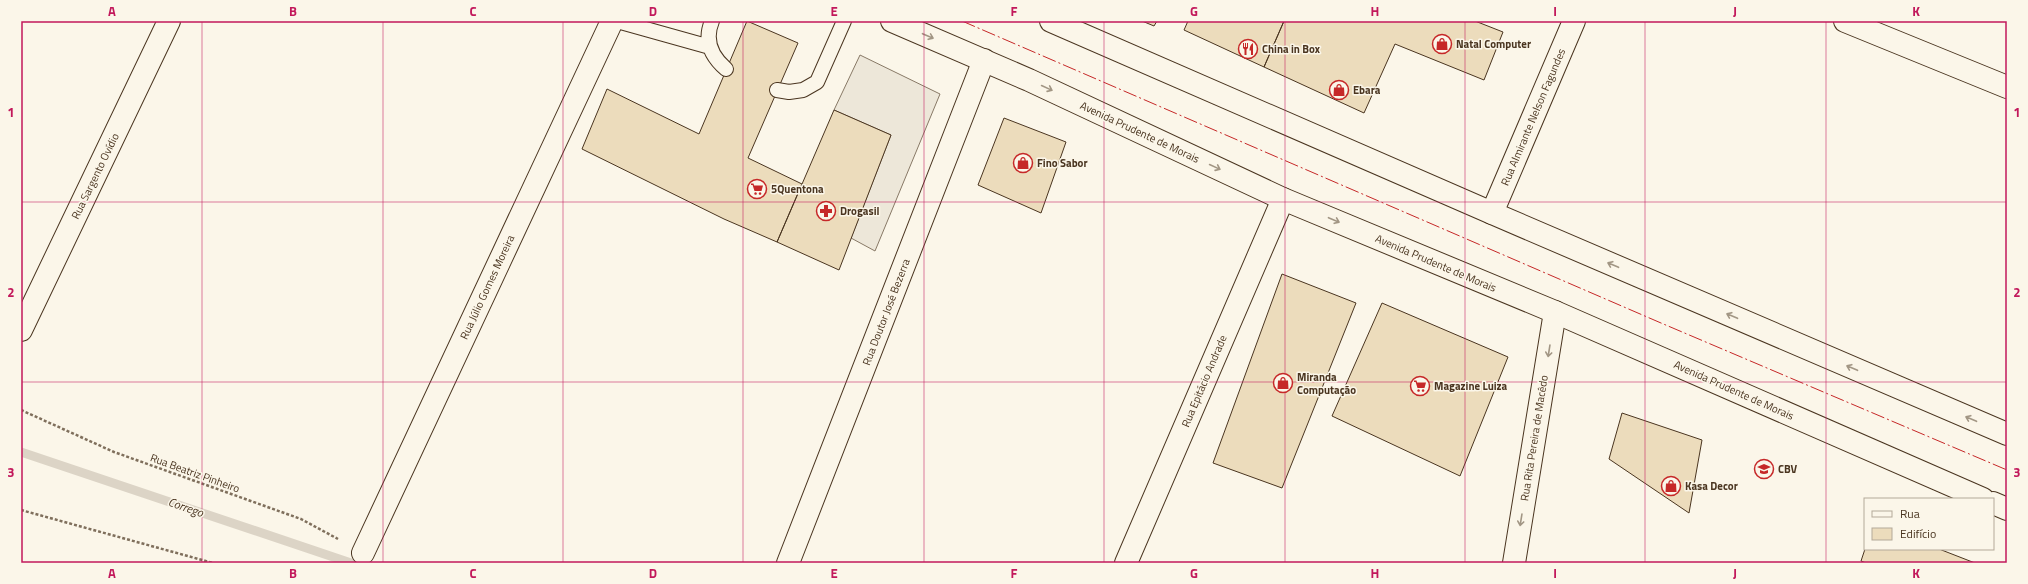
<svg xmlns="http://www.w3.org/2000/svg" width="2028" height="584" font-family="'Titillium Web',sans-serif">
<rect width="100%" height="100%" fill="#fbf6e9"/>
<path fill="#ede7d9" stroke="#887966" d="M860 55 940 94 875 251 851 238 891 135 834 110Z"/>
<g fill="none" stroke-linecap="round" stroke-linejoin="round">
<path stroke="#dcd4c6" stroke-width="9" d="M21 452 351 563"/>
</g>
<path fill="#ecdcbc" stroke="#4a3520" d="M747 21 798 43 748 158 802 184 777 242 724 219 582 149 607 89 699 134Z
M1142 21H1157L1154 26Z
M1188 21H1284L1264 67 1184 30Z
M1284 21H1475L1503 32 1484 80 1395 44 1364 113 1264 67Z
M834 110 891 135 839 270 777 242Z
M1004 118 1066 142 1041 213 978 185Z
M1282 274 1356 303 1282 488 1213 463Z
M1382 303 1508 357 1460 476 1332 416Z
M1622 413 1702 440 1689 513 1609 459Z
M1865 549H1939L1975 563H1866L1861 561Z"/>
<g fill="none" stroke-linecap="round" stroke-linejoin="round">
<defs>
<path id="service" d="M617 21 710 47
M712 21C704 40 711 56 726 69
M777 90 789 92 803 90 817 82 844 21"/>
<path id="minor" d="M1845 21 2007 87
M1492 213 1574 21
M21 330 169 21
M363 553 612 21
M788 563 984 60
M1126 563 1283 199
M1514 563 1555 312"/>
<path id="primary" d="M892 21 1029 80 1283 199 1555 312 1983 499
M1051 21 1492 213 2007 434
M1993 503 2007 509"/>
</defs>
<use href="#service" stroke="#4a3520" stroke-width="16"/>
<use href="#minor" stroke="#4a3520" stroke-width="24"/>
<use href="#primary" stroke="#4a3520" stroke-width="24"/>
<path stroke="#7f6f5c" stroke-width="2.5" stroke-dasharray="3 2" stroke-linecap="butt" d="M21 410 114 452 301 519 338 539
M21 510 213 563"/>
<use href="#service" stroke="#fbf6e9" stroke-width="14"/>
<use href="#minor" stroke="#fbf6e9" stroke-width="22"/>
<use href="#primary" stroke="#fbf6e9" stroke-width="22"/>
<path stroke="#c62828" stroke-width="1" stroke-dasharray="14 3 2 3" stroke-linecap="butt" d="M962 21 1661 323 2007 470"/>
</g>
<defs><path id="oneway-shaft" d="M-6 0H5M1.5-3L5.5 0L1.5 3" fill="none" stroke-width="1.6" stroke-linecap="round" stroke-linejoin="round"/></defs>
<g stroke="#a29684">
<use href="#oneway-shaft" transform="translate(928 36) rotate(23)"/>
<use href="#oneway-shaft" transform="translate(1047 88) rotate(25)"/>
<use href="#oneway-shaft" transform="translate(1215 167) rotate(25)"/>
<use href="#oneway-shaft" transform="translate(1334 220) rotate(23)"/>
<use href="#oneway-shaft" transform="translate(1613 265) rotate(-157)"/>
<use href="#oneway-shaft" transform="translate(1732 316) rotate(-157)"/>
<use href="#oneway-shaft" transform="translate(1549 351) rotate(99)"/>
<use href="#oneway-shaft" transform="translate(1852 368) rotate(-157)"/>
<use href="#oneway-shaft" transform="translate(1971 419) rotate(-157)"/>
<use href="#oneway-shaft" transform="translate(1521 520) rotate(99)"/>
</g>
<path fill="none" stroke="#c2185b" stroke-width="1" stroke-opacity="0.55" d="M202 21V563M383 21V563M563 21V563M743 21V563M924 21V563M1104 21V563M1285 21V563M1465 21V563M1645 21V563M1826 21V563M21 202H2007M21 382H2007"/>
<defs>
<symbol id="shop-ring" viewBox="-11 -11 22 22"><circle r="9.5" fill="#fbf6e9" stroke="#c62828" stroke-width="1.5"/><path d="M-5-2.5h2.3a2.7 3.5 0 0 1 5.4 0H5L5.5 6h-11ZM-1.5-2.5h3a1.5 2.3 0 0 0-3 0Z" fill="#c62828"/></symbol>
<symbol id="restaurant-ring" viewBox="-11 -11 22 22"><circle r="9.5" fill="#fbf6e9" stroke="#c62828" stroke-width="1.5"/><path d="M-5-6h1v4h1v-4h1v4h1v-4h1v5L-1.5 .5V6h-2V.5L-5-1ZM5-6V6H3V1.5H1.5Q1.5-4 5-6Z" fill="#c62828"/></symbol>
<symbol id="supermarket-ring" viewBox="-11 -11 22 22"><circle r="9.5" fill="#fbf6e9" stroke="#c62828" stroke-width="1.5"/><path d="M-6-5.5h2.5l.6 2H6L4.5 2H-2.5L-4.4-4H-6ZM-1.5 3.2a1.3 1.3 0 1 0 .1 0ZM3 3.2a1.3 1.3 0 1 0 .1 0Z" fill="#c62828"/></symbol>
<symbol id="pharmacy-ring" viewBox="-11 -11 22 22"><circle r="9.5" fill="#fbf6e9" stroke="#c62828" stroke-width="1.5"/><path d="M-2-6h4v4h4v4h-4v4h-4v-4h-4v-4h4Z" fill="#c62828"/></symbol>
<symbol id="school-ring" viewBox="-11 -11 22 22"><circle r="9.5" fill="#fbf6e9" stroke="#c62828" stroke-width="1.5"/><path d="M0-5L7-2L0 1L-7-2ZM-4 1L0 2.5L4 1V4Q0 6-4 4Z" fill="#c62828"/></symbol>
</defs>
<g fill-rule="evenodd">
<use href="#shop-ring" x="1431" y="33" width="22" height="22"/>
<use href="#restaurant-ring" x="1237" y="38" width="22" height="22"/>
<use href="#shop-ring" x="1328" y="79" width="22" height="22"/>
<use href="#shop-ring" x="1012" y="152" width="22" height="22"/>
<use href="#supermarket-ring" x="746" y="178" width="22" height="22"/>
<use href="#pharmacy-ring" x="815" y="200" width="22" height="22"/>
<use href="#shop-ring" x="1272" y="372" width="22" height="22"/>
<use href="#supermarket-ring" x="1409" y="375" width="22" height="22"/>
<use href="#school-ring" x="1753" y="458" width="22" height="22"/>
<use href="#shop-ring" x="1660" y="475" width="22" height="22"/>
</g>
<g text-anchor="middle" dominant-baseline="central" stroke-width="3" stroke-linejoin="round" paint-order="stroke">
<g font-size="11" font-weight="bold" fill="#4a3520" stroke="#fbf6e9" text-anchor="start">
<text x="1456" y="44">Natal Computer</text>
<text x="1262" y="49">China in Box</text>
<text x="1353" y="90">Ebara</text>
<text x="1037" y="163">Fino Sabor</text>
<text x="771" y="189">5Quentona</text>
<text x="840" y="211">Drogasil</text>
<text x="1297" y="377">Miranda<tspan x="1297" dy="13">Computação</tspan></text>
<text x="1434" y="386">Magazine Luiza</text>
<text x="1778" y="469">CBV</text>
<text x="1685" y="486">Kasa Decor</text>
</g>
<g font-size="11" fill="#4a3520" stroke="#fbf6e9">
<text transform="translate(1533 117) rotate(-67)">Rua Almirante Nelson Fagundes</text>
<text transform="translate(1140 132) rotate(25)">Avenida Prudente de Morais</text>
<text transform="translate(95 176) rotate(-64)">Rua Sargento Ovídio</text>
<text transform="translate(1436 263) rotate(23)">Avenida Prudente de Morais</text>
<text transform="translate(487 287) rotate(-65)">Rua Júlio Gomes Moreira</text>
<text transform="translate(886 312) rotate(-69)">Rua Doutor José Bezerra</text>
<text transform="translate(1204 381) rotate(-67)">Rua Epitácio Andrade</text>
<text transform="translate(1734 390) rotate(24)">Avenida Prudente de Morais</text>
<text transform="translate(1534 438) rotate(-81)">Rua Rita Pereira de Macêdo</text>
<text transform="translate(195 473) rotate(20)">Rua Beatriz Pinheiro</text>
</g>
<g font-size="12" font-style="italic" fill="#4a3520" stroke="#fbf6e9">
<text transform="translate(186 507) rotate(19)">Corrego</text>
</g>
</g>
<rect width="2028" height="584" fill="none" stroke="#fbf6e9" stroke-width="44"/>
<rect x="1864" y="498" width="130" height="52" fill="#fbf6e9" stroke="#b4a999"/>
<rect x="1872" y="511" width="20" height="6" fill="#fbf6e9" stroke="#b4a999"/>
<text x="1900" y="518" font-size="12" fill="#4a3520">Rua</text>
<rect x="1872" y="528" width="20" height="12" fill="#ecdcbc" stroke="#b4a999"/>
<text x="1900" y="538" font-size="12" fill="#4a3520">Edifício</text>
<rect x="22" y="22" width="1984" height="540" fill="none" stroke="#c2185b" stroke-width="1.5"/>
<g font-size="13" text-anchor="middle" font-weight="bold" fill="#c2185b">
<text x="112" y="16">A</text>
<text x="293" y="16">B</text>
<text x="473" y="16">C</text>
<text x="653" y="16">D</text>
<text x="834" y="16">E</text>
<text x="1014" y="16">F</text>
<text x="1194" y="16">G</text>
<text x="1375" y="16">H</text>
<text x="1555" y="16">I</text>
<text x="1735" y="16">J</text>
<text x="1916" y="16">K</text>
<text x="11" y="117">1</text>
<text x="2017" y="117">1</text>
<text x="11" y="297">2</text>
<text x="2017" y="297">2</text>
<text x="11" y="477">3</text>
<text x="2017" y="477">3</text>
<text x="112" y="578">A</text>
<text x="293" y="578">B</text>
<text x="473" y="578">C</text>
<text x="653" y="578">D</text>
<text x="834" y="578">E</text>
<text x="1014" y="578">F</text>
<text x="1194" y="578">G</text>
<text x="1375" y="578">H</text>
<text x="1555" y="578">I</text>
<text x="1735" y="578">J</text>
<text x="1916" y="578">K</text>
</g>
</svg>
